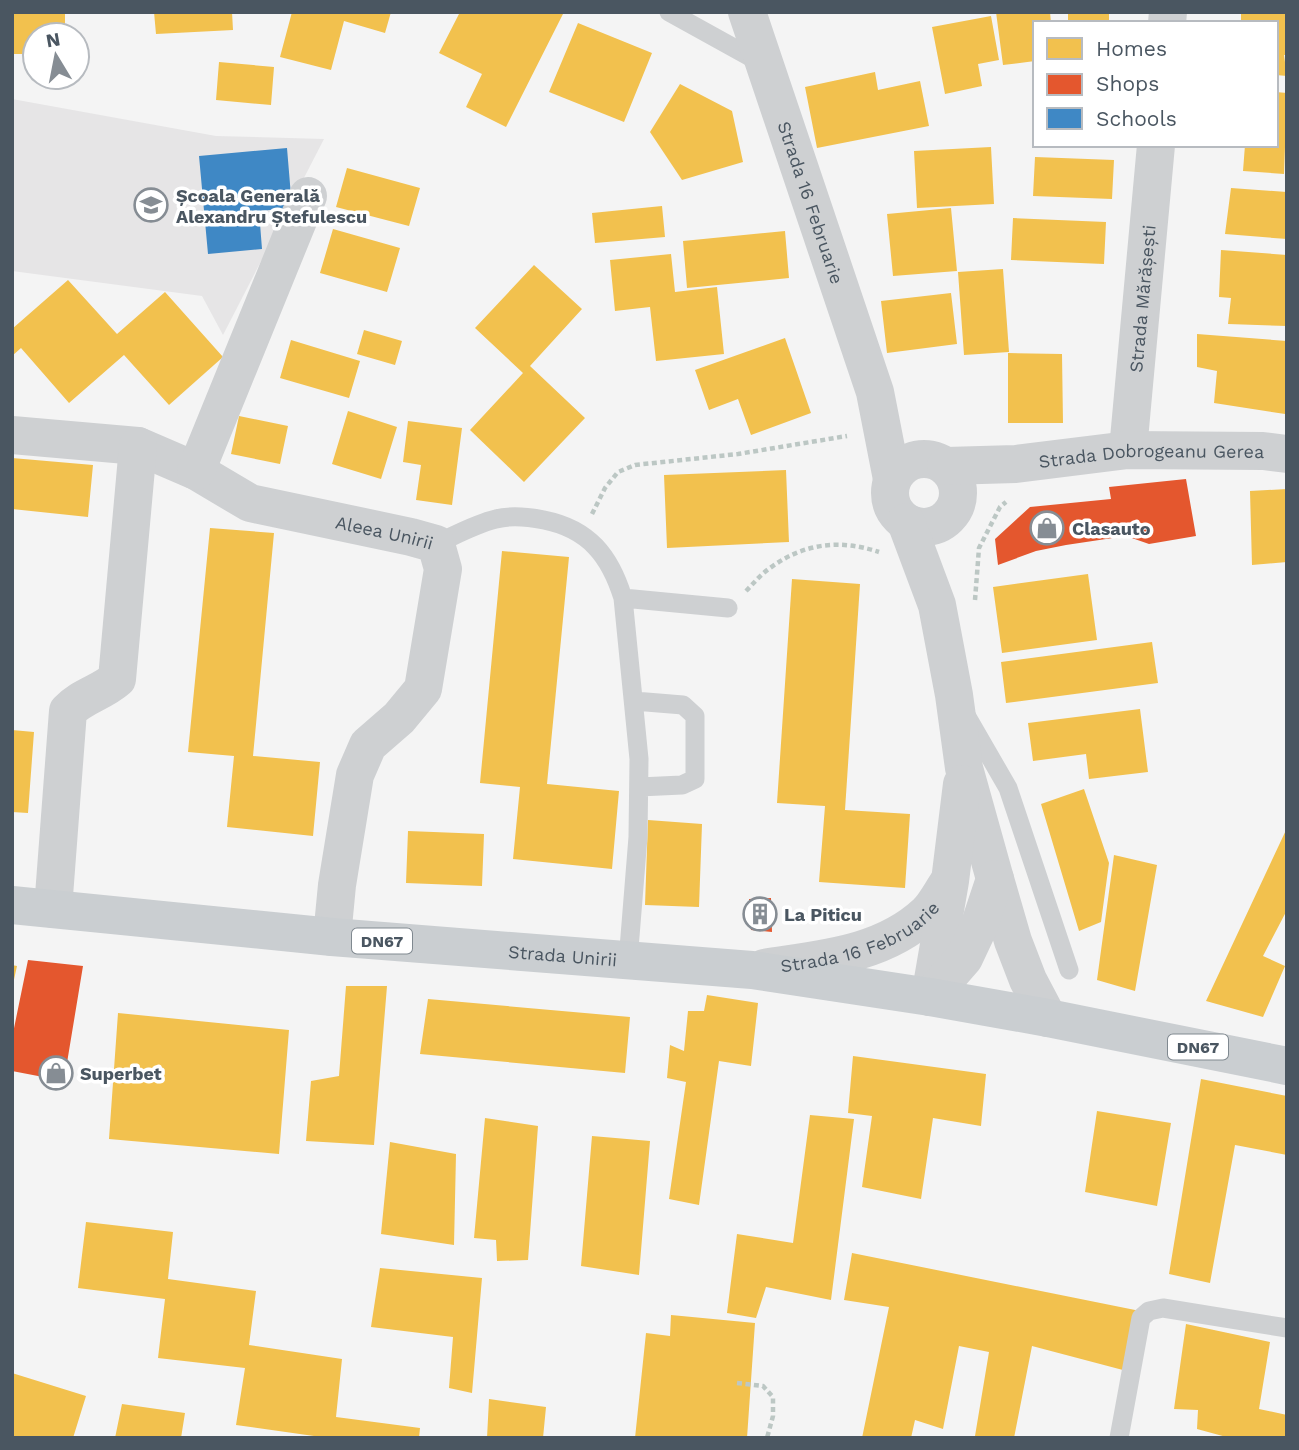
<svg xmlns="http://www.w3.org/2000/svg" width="1299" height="1450" font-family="'Work Sans',sans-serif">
<rect width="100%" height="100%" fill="#f4f4f4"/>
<path fill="#e6e5e6" d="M12 99 216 136 324 139 223 335 202 296 12 271Z"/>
<path fill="#f2c14e" d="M12 12H65V35H35V54H12Z
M154 12H232L233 30 156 34Z
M292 12H391L385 33 344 21 331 70 280 57Z
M460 12H564L506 127 466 107 482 74 439 53Z
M996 12H1050L1051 23H1035V61L1003 65Z
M1068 12H1109V23H1068Z
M1241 12H1287V55H1284L1287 76 1276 75V23H1241Z
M991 16 999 60 978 64 982 86 945 94 932 27Z
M578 23 652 53 624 122 549 92Z
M219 62 274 67 271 105 216 100Z
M875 72 878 90 920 81 929 126 817 148 805 87Z
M680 84 732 111 743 162 682 180 650 132Z
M1276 92 1287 93 1284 174 1243 171 1245 145H1276Z
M991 147 994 204 917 208 914 151Z
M1035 157 1114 160 1112 199 1033 196Z
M347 168 420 188 409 226 336 207Z
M1231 188 1287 192V239L1225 234Z
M662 206 665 237 595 243 592 213Z
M951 208 957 271 893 276 887 214Z
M1013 218 1106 222 1104 264 1011 260Z
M333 229 400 248 387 292 320 273Z
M785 231 789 278 687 288 683 241Z
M1221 250 1287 255V326L1228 324 1231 298 1219 297Z
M671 254 675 292 717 287 724 354 656 361 650 307 615 311 610 260Z
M534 265 582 309 530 366 585 418 524 482 470 430 523 373 475 328Z
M1003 269 1009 352 964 355 958 272Z
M68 280 117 334 165 292 223 357 169 405 124 355 69 403 21 348 12 356V329Z
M951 293 957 344 887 353 881 301Z
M364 330 402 341 395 365 357 354Z
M1197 334 1287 341 1285 414 1214 403 1217 371 1197 367Z
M785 338 811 413 751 435 738 399 709 410 695 370Z
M291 340 360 361 349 398 280 378Z
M1008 353 1062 354 1063 423H1008Z
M348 411 397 427 381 479 332 464Z
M239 416 288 426 280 464 231 454Z
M408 421 462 428 452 505 416 500 421 465 403 462Z
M12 458 93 465 88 517 12 509Z
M786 470 789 542 667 548 664 475Z
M1287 489V562L1252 565 1250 491Z
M210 528 274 533 253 756 320 762 313 836 227 827 234 756 188 752Z
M502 551 569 557 547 784 619 791 612 869 513 859 520 787 480 783Z
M1088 574 1097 640 1002 653 993 587Z
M792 579 860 584 845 810 910 814 905 888 819 882 825 806 777 803Z
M1152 642 1158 683 1006 703 1001 662Z
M1140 709 1148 772 1089 779 1086 754 1033 761 1028 723Z
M12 730 34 732 28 813 12 812Z
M1084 789 1109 863 1101 922 1079 931 1041 804Z
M648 820 702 824 699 907 645 905Z
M1287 828V910L1263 956 1285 966 1263 1017 1206 1001Z
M408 831 484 834 482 886 406 883Z
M1114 855 1157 865 1135 991 1097 980Z
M12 965 17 966 13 984H12Z
M346 986H387L374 1145 306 1141 311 1081 339 1076Z
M707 995 758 1003 751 1066 719 1061 699 1205 669 1199 686 1082 667 1078 670 1045 684 1051 688 1011H704Z
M428 999 630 1017 625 1073 420 1054Z
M118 1013 289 1030 279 1154 109 1139Z
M853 1056 986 1074 981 1126 933 1118 921 1199 862 1187 872 1116 848 1113Z
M1201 1079 1287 1096V1155L1235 1145 1210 1283 1169 1274Z
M1097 1111 1171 1123 1157 1206 1085 1192Z
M810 1115 854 1119 831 1300 766 1287 756 1318 727 1313 737 1234 793 1243Z
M485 1118 538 1126 528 1260 497 1261 496 1240 474 1238Z
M592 1136 650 1141 639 1275 581 1266Z
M390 1142 456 1154 454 1245 381 1234Z
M86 1222 173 1232 168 1279 256 1291 249 1345 342 1359 336 1417 420 1428 419 1438H328L236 1425 245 1368 158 1358 165 1299 78 1288Z
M852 1253 1150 1313 1138 1374 1032 1346 1014 1438H982L975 1436 989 1352 959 1346 943 1429 915 1420 911 1438H862L889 1307 844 1300Z
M380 1268 482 1278 472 1393 449 1388 453 1337 371 1327Z
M671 1315 755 1323 747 1438H635L646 1333 670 1336Z
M1186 1324 1270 1342 1259 1409 1287 1415V1438H1230L1197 1429 1198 1410 1174 1409Z
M12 1373 86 1396 73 1438H12Z
M489 1399 546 1407 543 1438H487Z
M122 1404 185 1413 181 1438H115Z"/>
<path fill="#e4572e" d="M1186 479 1196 536 1149 544 1126 536 1066 545 1036 551 998 565 995 539 1030 507 1111 499 1109 487Z
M771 898 772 932 751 930 749 899Z
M28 960 83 966 64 1081 12 1071V1038Z"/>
<path fill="#3f88c5" d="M287 148 292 208 259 211 262 249 208 254 199 156Z"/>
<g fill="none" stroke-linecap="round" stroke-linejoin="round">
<path stroke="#bcc7c4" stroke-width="4.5" stroke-dasharray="5 3.5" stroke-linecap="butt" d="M592 514 605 488 618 472 635 465 738 454 847 436
M746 591C754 583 761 574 770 568 804 543 840 539 879 552
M975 600 979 548 1000 507 1006 502
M737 1383 763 1386 773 1397V1416L767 1438"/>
<path stroke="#ced0d2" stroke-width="19" d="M669 12 763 64
M436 544C456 535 475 524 496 519 511 515 529 517 544 520 589 529 610 556 623 598L639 759 638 837 628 961
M623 598 728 608
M634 701 683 705 695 716V779L682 785 639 787
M967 717 1008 788 1069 970
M1119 1438 1141 1318 1149 1311 1163 1308 1287 1328"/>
<g stroke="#ced0d2" stroke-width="38">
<path id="s1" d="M747 12 875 392 892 479"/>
<path d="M1167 23 1168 12"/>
<path id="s2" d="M12 435 138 446 196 471 250 503 411 537 436 544 443 569 423 689 399 718 368 745 355 775 337 885 332 937"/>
<path id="s3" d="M1128 450 1156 145"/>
<circle cx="924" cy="493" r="34"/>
<path id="s4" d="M946 466 1016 464 1128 450 1263 451 1287 454"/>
<path d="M196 471 308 196"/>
<path d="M906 522 937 605 954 695 964 768 995 879 1013 941 1028 980 1048 1018"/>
<path d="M53 909 68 711C82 696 101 693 117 679L138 446"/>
<path id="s5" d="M764 968C820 959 882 955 926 914 935 906 941 893 948 883"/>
<path d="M930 997 950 881 962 784"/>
<path d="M930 997 964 958 980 924 995 879"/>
</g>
<path stroke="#caced1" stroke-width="38" id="s6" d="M12 905 332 937 752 970 930 997 1048 1018 1287 1066"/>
</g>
<defs>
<symbol id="school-ring" viewBox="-11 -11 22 22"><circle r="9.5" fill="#fff" stroke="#868d94" stroke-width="1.5"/><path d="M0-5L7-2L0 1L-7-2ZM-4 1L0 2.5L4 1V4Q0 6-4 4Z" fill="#868d94"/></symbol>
<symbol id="shop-ring" viewBox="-11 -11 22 22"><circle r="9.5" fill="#fff" stroke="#868d94" stroke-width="1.5"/><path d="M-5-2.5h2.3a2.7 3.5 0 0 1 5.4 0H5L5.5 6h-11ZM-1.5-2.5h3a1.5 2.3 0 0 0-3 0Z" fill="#868d94"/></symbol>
<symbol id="building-ring" viewBox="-11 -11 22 22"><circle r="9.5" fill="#fff" stroke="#868d94" stroke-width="1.5"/><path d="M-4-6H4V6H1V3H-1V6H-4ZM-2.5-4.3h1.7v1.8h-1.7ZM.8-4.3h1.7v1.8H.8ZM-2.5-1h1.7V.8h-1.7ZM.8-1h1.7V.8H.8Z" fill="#868d94"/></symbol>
</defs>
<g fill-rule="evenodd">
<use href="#school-ring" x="132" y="186" width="38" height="38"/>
<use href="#shop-ring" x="1028" y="509" width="38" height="38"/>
<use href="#building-ring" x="741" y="895" width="38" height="38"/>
<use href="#shop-ring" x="37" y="1054" width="38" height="38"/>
</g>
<g text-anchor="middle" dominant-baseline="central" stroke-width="7" stroke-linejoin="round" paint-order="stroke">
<g fill="#fff" stroke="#808990" stroke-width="2">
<rect x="352" y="928.5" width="60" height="25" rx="5"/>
<rect x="1168" y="1034.5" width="60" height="25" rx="5"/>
</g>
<g font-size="16" font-weight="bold" fill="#4a5661">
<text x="382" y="941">DN67</text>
<text x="1198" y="1047">DN67</text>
</g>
<g font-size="18" font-weight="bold" fill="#4a5661" stroke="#fff" text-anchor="start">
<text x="176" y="195">Școala Generală<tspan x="176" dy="21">Alexandru Ștefulescu</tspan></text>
<text x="1072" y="528">Clasauto</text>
<text x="784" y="914">La Piticu</text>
<text x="80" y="1073">Superbet</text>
</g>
<g font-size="18" fill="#4a5661" stroke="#fff">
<text stroke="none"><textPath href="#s1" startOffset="201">Strada 16 Februarie</textPath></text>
<text stroke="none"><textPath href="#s3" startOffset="152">Strada Mărășești</textPath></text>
<text stroke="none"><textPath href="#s4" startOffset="206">Strada Dobrogeanu Gerea</textPath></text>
<text stroke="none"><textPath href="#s2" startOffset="390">Aleea Unirii</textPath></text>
<text stroke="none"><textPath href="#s5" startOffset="102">Strada 16 Februarie</textPath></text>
<text stroke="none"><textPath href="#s6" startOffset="553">Strada Unirii</textPath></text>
</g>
</g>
<rect width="1299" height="1450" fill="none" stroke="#4a5661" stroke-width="28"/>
<rect x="1033" y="21" width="245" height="126" fill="#ffffff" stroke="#b7bbc0" stroke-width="2"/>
<rect x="1047" y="38" width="35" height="21" fill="#f2c14e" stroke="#b7bbc0" stroke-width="2"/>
<text x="1096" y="56" font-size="21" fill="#4a5661">Homes</text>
<rect x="1047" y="74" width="35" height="21" fill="#e4572e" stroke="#b7bbc0" stroke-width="2"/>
<text x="1096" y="91" font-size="21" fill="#4a5661">Shops</text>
<rect x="1047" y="108" width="35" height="21" fill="#3f88c5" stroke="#b7bbc0" stroke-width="2"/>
<text x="1096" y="126" font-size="21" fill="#4a5661">Schools</text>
<g transform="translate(56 56) rotate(350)"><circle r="33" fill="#ffffff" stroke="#b7bbc0" stroke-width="2"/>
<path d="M0-5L12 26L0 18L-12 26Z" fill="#868d94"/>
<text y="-10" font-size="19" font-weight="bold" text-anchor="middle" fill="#4a5661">N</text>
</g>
</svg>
